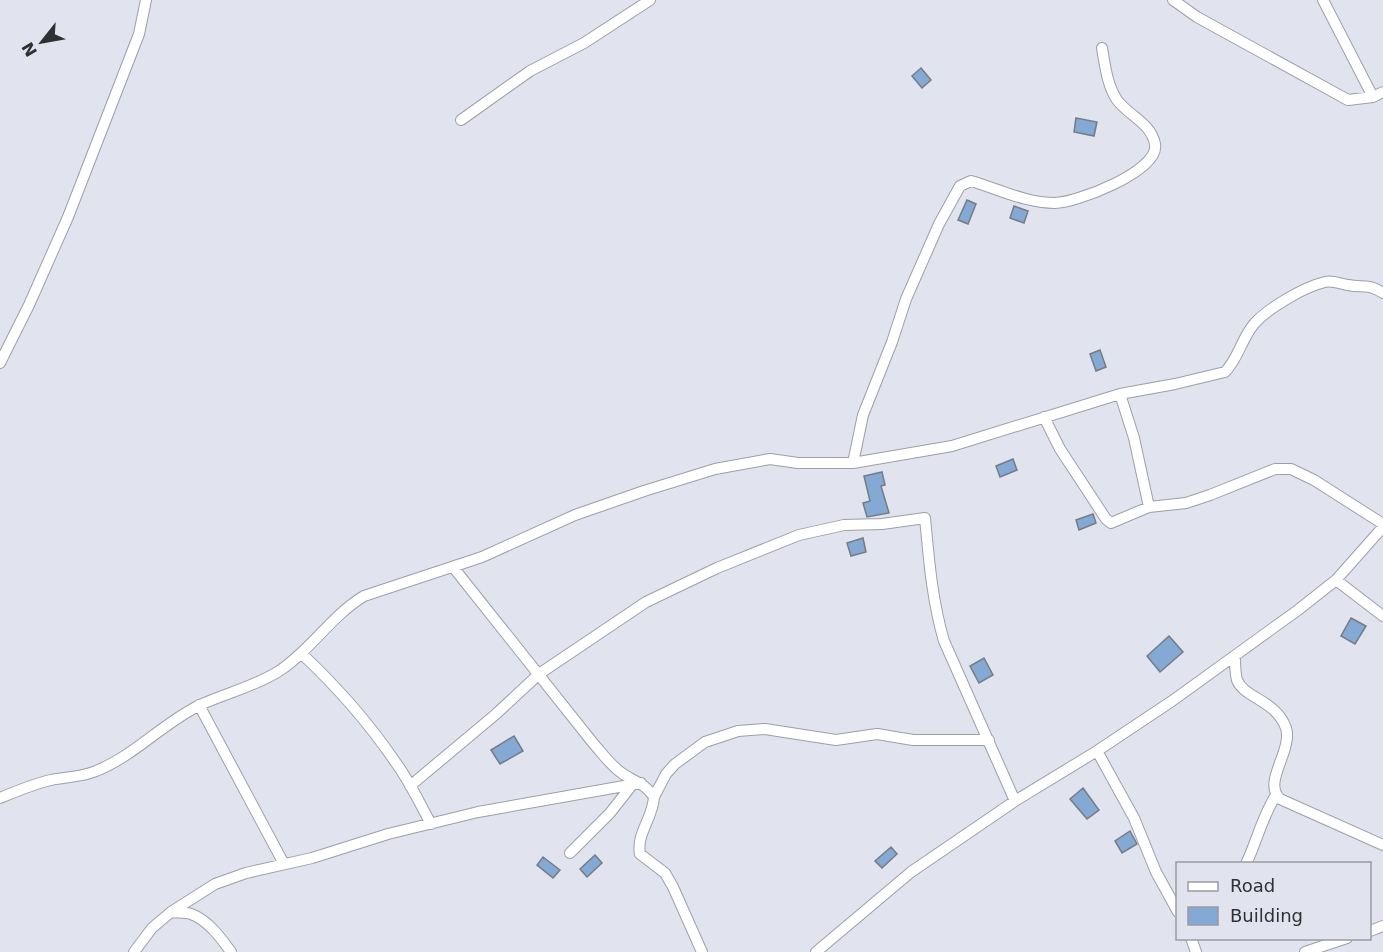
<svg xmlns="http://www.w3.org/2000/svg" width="1383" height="952" font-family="'DejaVu Sans',sans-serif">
<rect width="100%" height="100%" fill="#e1e3ee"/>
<path fill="#83a9d4" stroke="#757c84" stroke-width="1.5" d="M921 68 931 80 922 88 912 76Z
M1076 118 1097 122 1094 136 1074 132Z
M967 200 976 204 968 224 958 220Z
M1014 206 1028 211 1024 223 1010 218Z
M1100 350 1106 367 1096 371 1090 354Z
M1013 459 1017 470 1000 477 996 466Z
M882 472 885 485 881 486 889 513 867 517 863 503 870 501 864 476Z
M1093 514 1096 523 1079 530 1076 520Z
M863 538 866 552 851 556 847 543Z
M1351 618 1366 626 1355 644 1341 636Z
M1169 636 1183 652 1160 672 1147 656Z
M984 658 993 675 979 683 970 666Z
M514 736 523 751 500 764 491 750Z
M1083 788 1099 810 1087 819 1070 799Z
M1130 831 1137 844 1122 853 1115 841Z
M891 847 897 854 882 868 875 861Z
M595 855 602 863 587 877 580 869Z
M543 857 560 870 553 878 537 865Z"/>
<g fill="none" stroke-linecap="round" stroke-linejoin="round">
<defs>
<path id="minor" d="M1173 0 1197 17 1348 100 1373 97 1383 92
M1323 0 1373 97
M461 120 530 71 584 43 650 0
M0 363 29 305 68 217 139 34 146 0
M1120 394 1134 438 1149 507
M1044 417 1060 449 1106 519 1111 523 1149 507 1186 503 1210 495 1275 469H1291L1314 480 1383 524
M853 463 863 415 892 342 906 299 939 224 960 186 971 181C998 189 1026 203 1055 203 1076 203 1160 171 1155 144 1151 123 1129 116 1117 100 1107 85 1105 65 1102 48
M453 567 593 743C602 753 611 766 623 774 635 782 646 784 654 797 653 818 636 834 640 854L665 873 673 887 702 952
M1336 580 1383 616
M302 654C337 687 369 723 396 763 410 782 420 804 431 824
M1235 656C1235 663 1235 673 1237 680 1244 698 1276 700 1286 728 1293 751 1262 782 1280 799L1383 845
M199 705 284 864
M1097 751 1134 818 1156 872 1178 912
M410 786 496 714 539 674 646 602 717 568 799 535 844 525 882 524 925 518C929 560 932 600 944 641L1015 801
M654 797 666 774 675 764 705 742 738 731 765 729 836 740 877 734 913 740H989
M0 798C17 791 33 784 51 780 66 777 82 777 96 771 134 756 163 723 200 705 226 693 254 687 279 671 311 650 331 616 364 596L482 557 575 515 644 491 715 469 770 459 798 463H853L952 446 1120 394 1175 384 1225 372C1238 359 1242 338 1254 324 1268 308 1304 287 1325 282 1333 280 1340 284 1348 285 1363 288 1367 283 1383 293
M570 853 610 813 632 785
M1246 864C1257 841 1262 817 1276 795
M171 912C177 913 185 912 191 914 208 920 221 938 231 952
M1370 931 1383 926
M1191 938 1196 952
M134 952 152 928 171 912 215 884 246 873 312 858 388 834 478 812 641 783
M816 952 911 872 1015 801 1097 751 1172 701 1298 610 1336 580 1383 527
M1305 952 1347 938"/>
</defs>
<use href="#minor" stroke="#9d9fa8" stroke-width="12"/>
<use href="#minor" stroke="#fff" stroke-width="10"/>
</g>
<rect x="1176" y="862" width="195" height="78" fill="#e1e3ee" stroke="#9a9ba4" stroke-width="1.5"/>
<rect x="1188" y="882" width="30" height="9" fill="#ffffff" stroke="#9a9ba4" stroke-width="1.5"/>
<text x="1230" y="892" font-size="18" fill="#2f3034">Road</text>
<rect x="1188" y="907" width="30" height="18" fill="#83a9d4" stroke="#9a9ba4" stroke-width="1.5"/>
<text x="1230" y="922" font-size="18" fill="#2f3034">Building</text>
<g transform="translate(42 42) rotate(239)" stroke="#e1e3ee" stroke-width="4.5" paint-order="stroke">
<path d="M0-4.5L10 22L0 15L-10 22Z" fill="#2f3034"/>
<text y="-9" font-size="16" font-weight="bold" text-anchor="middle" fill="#2f3034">N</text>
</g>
</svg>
